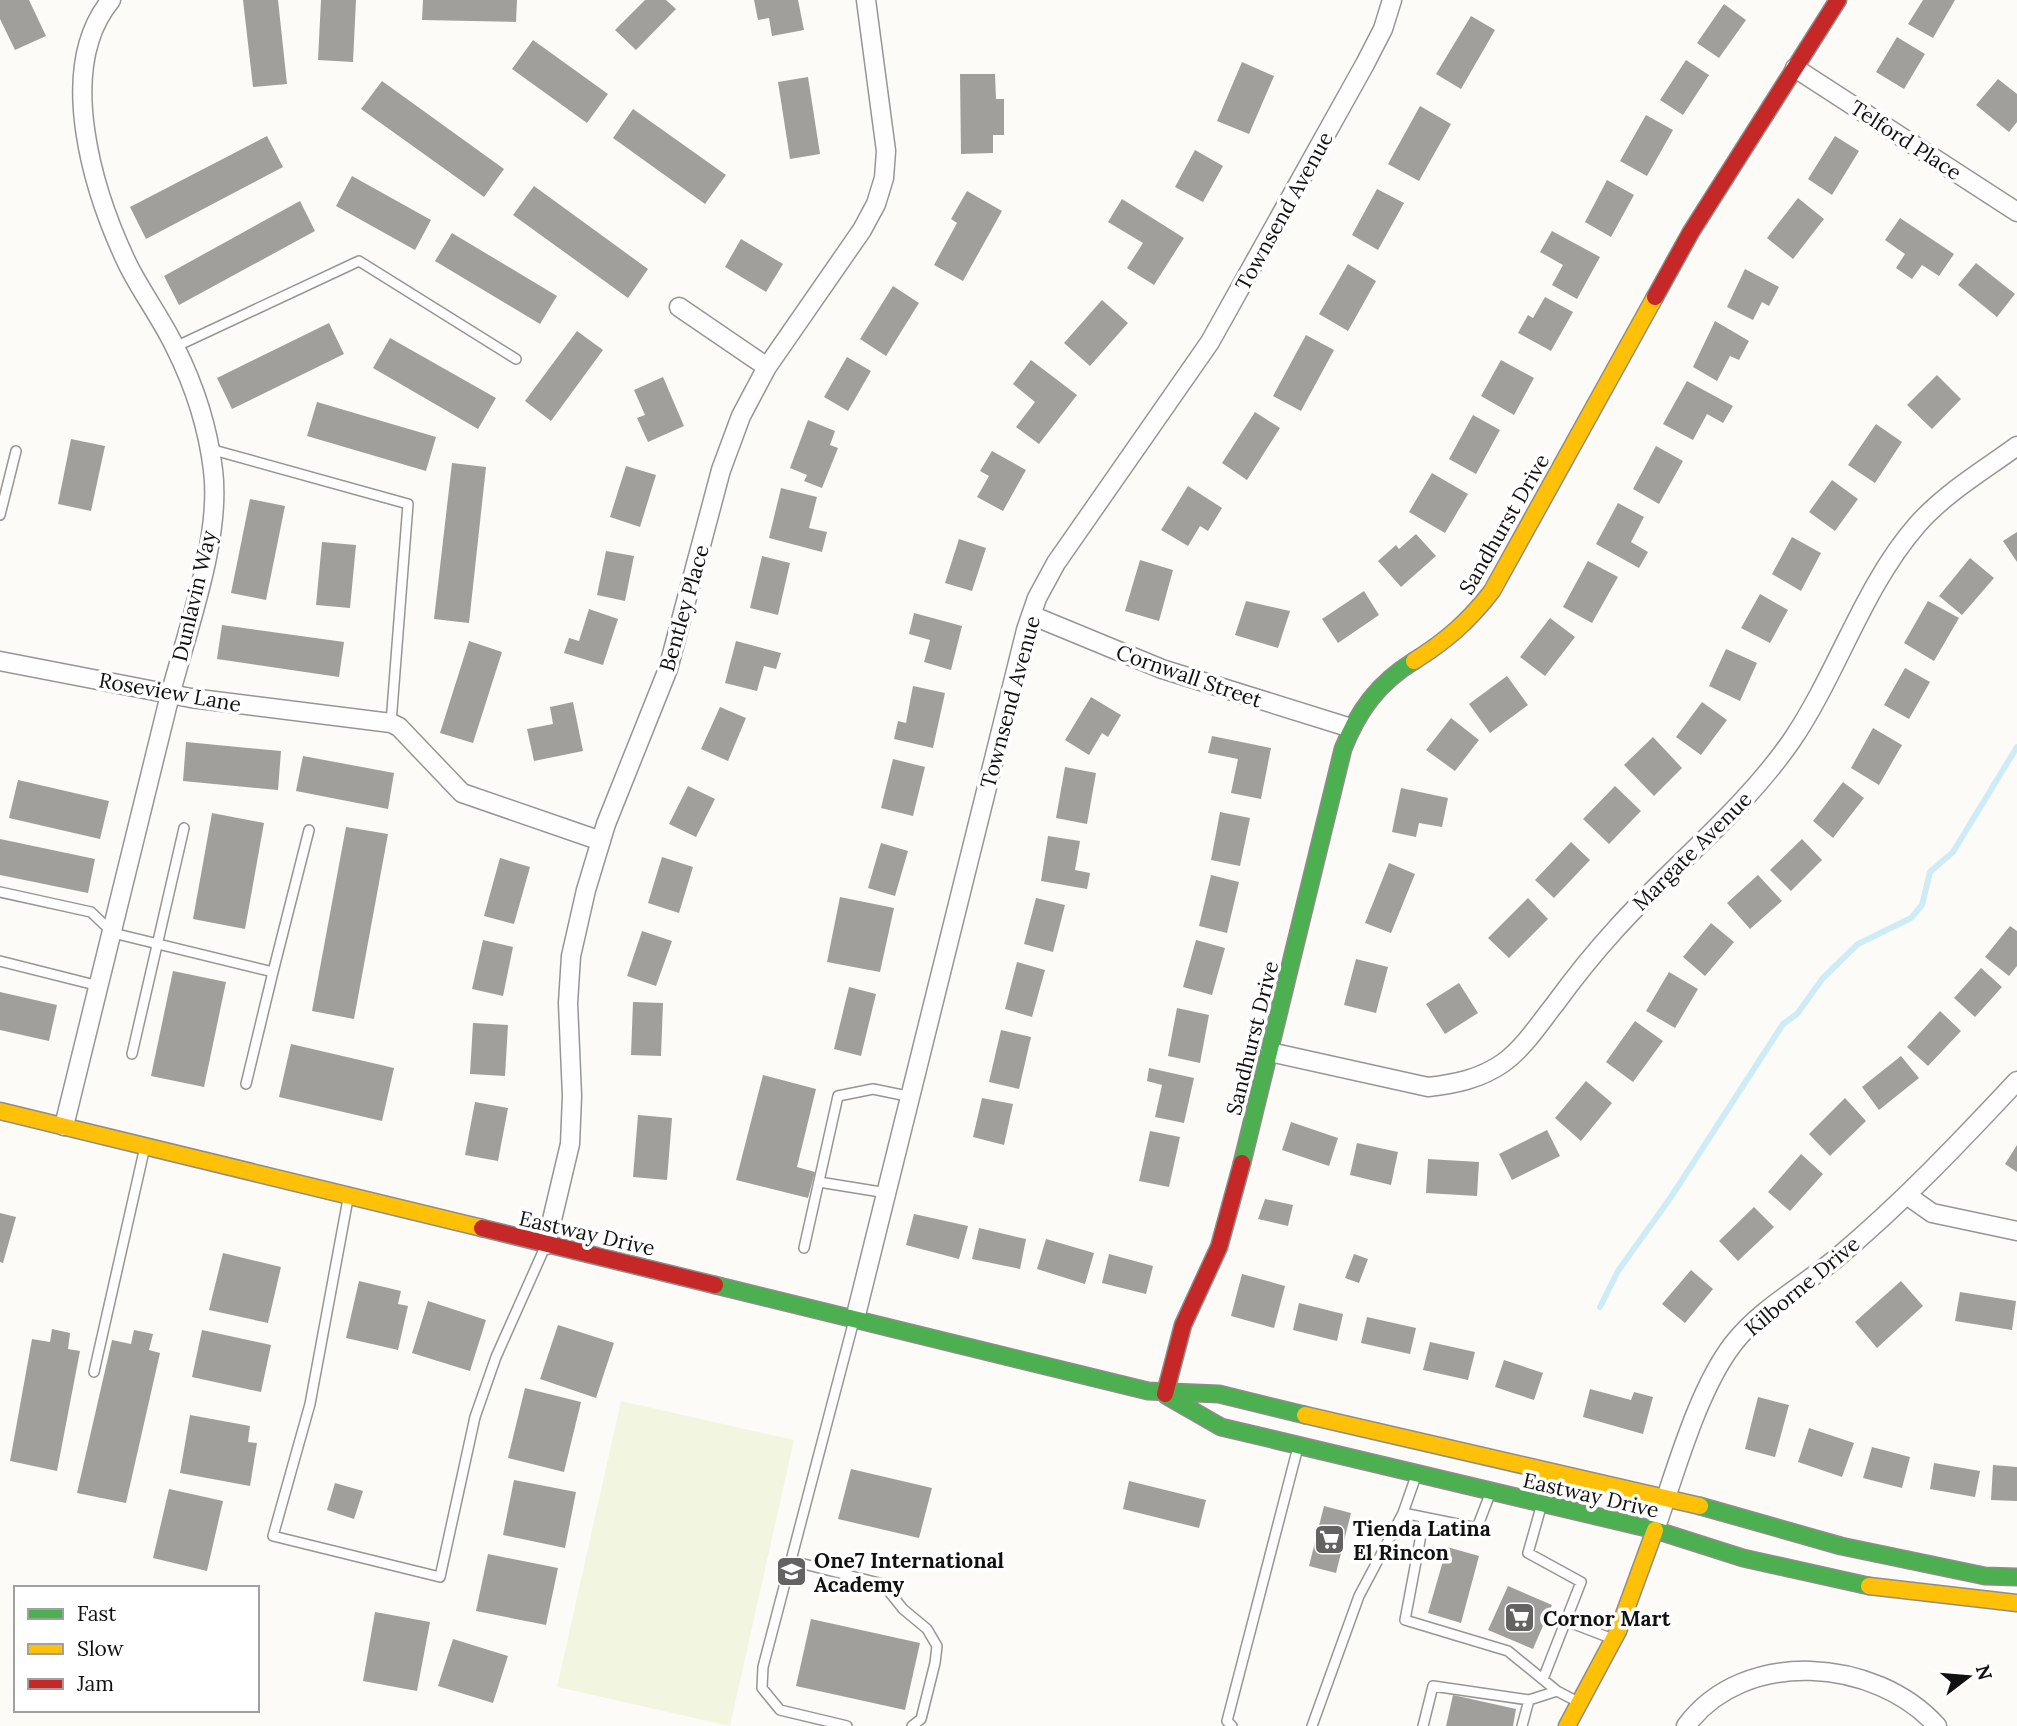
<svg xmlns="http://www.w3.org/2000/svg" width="2017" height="1726" font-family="Lora,serif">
<rect width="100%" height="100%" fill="#fdfbf7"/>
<path fill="#f2f6e1" d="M621 1401 794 1440 730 1726 557 1687Z"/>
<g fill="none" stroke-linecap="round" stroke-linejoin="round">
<path stroke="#ceecf6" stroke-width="6" d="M1600 1307 1618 1271 1671 1197 1783 1024 1797 1014 1823 978 1858 944 1911 918 1922 905 1930 872 1953 852 2017 747"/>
</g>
<path fill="#a19f9c" d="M0 0H29L46 36 15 50 0 19Z
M243 0H278L287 84 253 87Z
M321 0H356L353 62 318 60Z
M423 0H517L516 22 422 20Z
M645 0H666L676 9 636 50 615 30Z
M754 0H798L804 30 772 36 769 18 758 20Z
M1923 0H1955L1933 38 1908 24Z
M1724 4 1746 20 1719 58 1697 43Z
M1471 16 1495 30 1461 89 1436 74Z
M1897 37 1925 54 1904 89 1876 72Z
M533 40 608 94 587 123 512 69Z
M1686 60 1709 75 1683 115 1660 100Z
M1242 62 1274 76 1249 134 1217 121Z
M960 74H995L996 99H1004V135H993V153L961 154Z
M808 77 820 154 790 159 778 82Z
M1998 79 2017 94V122L2009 132 1976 105Z
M382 81 504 169 484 197 361 109Z
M1420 106 1451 124 1419 181 1388 164Z
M633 109 726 175 705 204 613 138Z
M1646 115 1673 130 1647 176 1620 161Z
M267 136 283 167 146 239 130 207Z
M1835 136 1859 151 1832 195 1808 179Z
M1195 150 1223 166 1203 202 1175 187Z
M352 176 431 220 415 250 336 206Z
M1607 180 1634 195 1611 237 1585 222Z
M534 186 648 269 628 298 513 215Z
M1377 189 1404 203 1378 250 1352 235Z
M967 191 1002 211 963 281 934 265 957 223 951 219Z
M1798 198 1824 219 1793 259 1767 238Z
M1122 199 1184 238 1154 285 1127 268 1143 243 1108 222Z
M300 201 315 231 179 305 164 276Z
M1900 218 1954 254 1939 276 1922 265 1912 279 1896 268 1905 254 1885 240Z
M1552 231 1600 257 1577 299 1552 285 1563 265 1540 252Z
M452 233 557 296 540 324 435 261Z
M741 239 783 264 766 292 725 267Z
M1976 263 2015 294 1997 317 1958 285Z
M1348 264 1376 281 1348 331 1319 314Z
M1745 269 1779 287 1769 306 1762 302 1753 320 1727 307Z
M893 286 919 303 886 356 860 339Z
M1545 297 1573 312 1551 351 1518 333 1528 315 1533 318Z
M1102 300 1128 323 1090 366 1064 343Z
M1715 321 1749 341 1739 360 1730 356 1717 381 1693 367Z
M329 323 344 354 232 409 217 378Z
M577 331 603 350 551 421 525 401Z
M1306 335 1334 350 1301 411 1273 396Z
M390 338 496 398 478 429 373 368Z
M847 357 871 371 848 411 824 397Z
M1031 360 1077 395 1039 444 1016 427 1035 402 1013 384Z
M1501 360 1534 378 1514 415 1481 396Z
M1937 375 1961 399 1932 429 1907 405Z
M663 377 684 426 648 442 637 418 645 415 634 390Z
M1687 381 1733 406 1723 423 1707 414 1693 440 1663 424Z
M317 402 436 437 426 471 307 436Z
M1255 412 1280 428 1247 480 1222 463Z
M1473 415 1500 430 1476 474 1449 459Z
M808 420 835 431 830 445 838 448 822 488 804 481 807 475 790 468Z
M1876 424 1902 442 1875 483 1848 465Z
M71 439 105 446 91 511 58 504Z
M1656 446 1683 461 1659 504 1633 489Z
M992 451 1026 470 1003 511 977 497 989 476 980 471Z
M452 463 486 467 469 623 434 619Z
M626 466 656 475 640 527 610 517Z
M1432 473 1468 494 1445 533 1409 512Z
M1832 480 1858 499 1835 531 1809 512Z
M1188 486 1222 508 1208 531 1200 526 1188 546 1161 530Z
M781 488 817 497 809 528 827 532 822 552 769 538Z
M250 499 285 506 266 600 231 593Z
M1618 503 1644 517 1631 542 1648 552 1639 568 1596 544Z
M2017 532V562L2003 541Z
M1416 534 1436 556 1401 587 1378 561 1396 545 1399 549Z
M1792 537 1821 553 1801 591 1772 574Z
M959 539 986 548 972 591 945 583Z
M322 542 356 545 350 608 316 605Z
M606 551 634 556 625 601 597 595Z
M762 556 790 563 778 615 750 608Z
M1970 558 1994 578 1962 615 1939 596Z
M1140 560 1173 570 1159 621 1125 611Z
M1588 561 1618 577 1592 623 1563 607Z
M1364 591 1379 615 1338 643 1322 619Z
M1760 594 1788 610 1770 643 1741 628Z
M1246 601 1290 611 1278 648 1235 635Z
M1928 601 1959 618 1934 661 1904 643Z
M589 609 618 619 603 665 564 653 569 638 579 641Z
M914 613 962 626 951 670 924 662 930 640 909 634Z
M1550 618 1575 637 1545 676 1520 657Z
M222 625 344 642 339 677 217 659Z
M469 641 502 652 473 743 440 733Z
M736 641 781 653 776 669 764 666 757 691 725 683Z
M1726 649 1757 663 1740 701 1709 686Z
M1905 668 1930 682 1909 719 1884 705Z
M1507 676 1528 705 1490 733 1469 704Z
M913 686 945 693 933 748 894 739 898 721 906 723Z
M1091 697 1121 715 1108 737 1102 733 1089 755 1065 740Z
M573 702 583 751 534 761 527 729 553 724 550 707Z
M1702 702 1727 720 1701 755 1676 737Z
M720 707 746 718 728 761 701 749Z
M1451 718 1479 740 1455 771 1426 750Z
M1873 728 1902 745 1879 785 1851 768Z
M1212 736 1271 748 1261 799 1231 793 1238 759 1208 753Z
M1653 737 1682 768 1654 796 1624 765Z
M186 742 281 751 278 790 183 781Z
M303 756 394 773 388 809 296 791Z
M893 759 925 767 913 816 881 808Z
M1065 767 1096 773 1087 824 1056 818Z
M18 780 109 801 100 839 9 818Z
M1843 782 1864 798 1833 838 1813 821Z
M688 786 715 799 696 837 669 824Z
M1615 786 1641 811 1609 844 1583 819Z
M1401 788 1448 798 1442 827 1419 823 1416 837 1392 832Z
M1220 812 1250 818 1240 866 1211 860Z
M212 813 264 823 245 929 193 919Z
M346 827 388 834 354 1019 312 1011Z
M1048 836 1080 841 1075 870 1090 873 1087 889 1041 881Z
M0 839 95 859 88 893 0 875Z
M1802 839 1822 860 1791 891 1770 870Z
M1571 842 1590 860 1554 898 1535 880Z
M881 843 908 851 895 896 868 888Z
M662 857 693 867 679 913 648 903Z
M500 858 530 867 514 924 484 916Z
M1389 863 1415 874 1391 933 1365 923Z
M1211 875 1239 882 1227 933 1199 926Z
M1758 875 1782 901 1750 929 1727 903Z
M840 897 894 908 880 972 827 962Z
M1036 898 1065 905 1053 952 1024 944Z
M1528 898 1548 919 1509 958 1488 938Z
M1711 923 1734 942 1705 976 1683 957Z
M2010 926 2017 931V966L2009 976 1985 957Z
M642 931 672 941 656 986 627 976Z
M483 940 513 947 503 996 472 989Z
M1196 940 1225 948 1212 995 1183 987Z
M1356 959 1388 967 1376 1013 1344 1005Z
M1017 962 1045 970 1032 1017 1005 1009Z
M1981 968 2002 987 1975 1017 1954 998Z
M173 971 226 982 204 1087 151 1076Z
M1669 972 1698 989 1675 1028 1646 1011Z
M1459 983 1478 1013 1445 1034 1426 1004Z
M849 987 876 994 861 1056 834 1049Z
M0 992 57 1005 49 1041 0 1030Z
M633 1002 663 1003 661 1056 631 1055Z
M1177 1008 1209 1015 1200 1063 1168 1056Z
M1940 1011 1961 1031 1928 1066 1907 1047Z
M1635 1021 1663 1041 1633 1082 1606 1062Z
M473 1023 508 1025 505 1076 470 1074Z
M1001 1030 1031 1037 1019 1089 989 1082Z
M291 1044 394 1068 382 1121 279 1097Z
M1901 1056 1919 1078 1879 1110 1862 1087Z
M1149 1068 1194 1078 1184 1123 1155 1117 1162 1085 1147 1081Z
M763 1075 816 1089 797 1167 815 1172 808 1198 736 1180Z
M1586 1081 1612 1103 1581 1141 1555 1118Z
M982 1098 1013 1104 1004 1145 973 1137Z
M1845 1098 1866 1121 1830 1156 1809 1134Z
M475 1102 508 1108 498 1161 465 1155Z
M638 1115 672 1118 667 1180 633 1177Z
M1291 1122 1338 1138 1329 1166 1282 1150Z
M1547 1130 1560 1156 1512 1180 1499 1154Z
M1150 1131 1180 1137 1169 1187 1139 1181Z
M1357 1143 1398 1152 1391 1185 1350 1175Z
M2017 1145V1172L2005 1164Z
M1801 1154 1823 1174 1790 1211 1768 1192Z
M1428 1159 1479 1162 1477 1196 1426 1193Z
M1265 1199 1293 1205 1288 1226 1258 1219Z
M1754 1207 1774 1227 1738 1261 1719 1241Z
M0 1213 16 1217 3 1263 0 1262Z
M914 1214 968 1226 959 1259 906 1245Z
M979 1228 1026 1239 1020 1269 972 1259Z
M1046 1239 1094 1253 1085 1284 1037 1269Z
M223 1253 281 1267 268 1323 209 1310Z
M1109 1254 1153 1266 1146 1294 1102 1283Z
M1354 1254 1368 1259 1359 1283 1345 1278Z
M1691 1270 1713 1289 1685 1323 1662 1304Z
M1242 1274 1285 1286 1274 1328 1231 1316Z
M359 1281 401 1291 398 1304 408 1306 398 1350 346 1338Z
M1901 1281 1923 1306 1877 1348 1855 1322Z
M1960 1292 2016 1301 2012 1330 1955 1321Z
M428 1301 486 1320 470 1371 412 1353Z
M1299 1303 1343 1314 1337 1341 1293 1330Z
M1367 1317 1416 1328 1410 1354 1361 1343Z
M558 1325 614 1343 596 1398 540 1379Z
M52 1329 70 1333 68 1349 80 1351 57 1471 10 1461 32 1339 50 1342Z
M134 1330 153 1334 149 1350 160 1353 126 1503 77 1493 112 1340 131 1344Z
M202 1330 271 1345 261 1392 192 1377Z
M1430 1342 1475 1352 1468 1380 1423 1370Z
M1504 1360 1543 1373 1534 1400 1495 1387Z
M525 1388 581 1402 564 1472 508 1458Z
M1590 1389 1631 1400 1634 1392 1653 1397 1643 1434 1583 1417Z
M1758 1397 1789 1405 1775 1457 1745 1449Z
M190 1415 250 1426 248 1442 257 1443 250 1486 180 1473Z
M1809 1428 1854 1443 1842 1477 1798 1462Z
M1872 1447 1910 1457 1902 1488 1863 1478Z
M1934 1463 1980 1471 1975 1497 1930 1489Z
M1993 1465 2017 1467V1501L1991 1500Z
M851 1469 932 1488 919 1538 838 1519Z
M514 1480 576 1492 565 1548 503 1535Z
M1129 1481 1206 1500 1199 1528 1123 1509Z
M335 1483 363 1491 354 1519 327 1510Z
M169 1489 223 1501 207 1571 153 1558Z
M1324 1506 1351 1513 1336 1573 1309 1566Z
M1447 1547 1479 1556 1461 1623 1428 1613Z
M488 1554 558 1568 546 1625 476 1611Z
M1508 1586 1552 1605 1533 1649 1488 1630Z
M375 1612 430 1622 417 1691 363 1681Z
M811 1619 920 1643 905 1710 796 1686Z
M453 1639 508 1656 493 1703 438 1686Z
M1453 1695 1516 1709 1513 1726H1446Z"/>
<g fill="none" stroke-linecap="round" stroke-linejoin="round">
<defs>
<path id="lane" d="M175 347 359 261 516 359
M210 449 408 504 391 723
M0 515 16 451
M0 892 91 912 113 933 273 972 309 830
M0 961 99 986
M132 1054 184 828
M246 1084 273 972
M819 1182 887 1193
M348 1199 310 1404 273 1536 440 1577 475 1417 496 1357 545 1247
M804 1248 838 1096 873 1089 912 1097
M94 1372 144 1151
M1416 1476 1403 1513 1477 1528 1490 1494
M1541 1507 1528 1553 1581 1582 1543 1679
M1424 1519 1405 1620 1508 1651 1557 1691 1580 1703
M792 1561 883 1584 903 1609 927 1629 937 1646 935 1663 921 1719 912 1726
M1566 1621 1613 1639
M847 1726 780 1710 762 1688 763 1667 853 1324
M1232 1726 1227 1721 1298 1447
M1312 1726 1359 1596 1403 1513
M1423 1726 1433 1686 1529 1700 1557 1691
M1522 1726 1529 1700"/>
<path id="street" d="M1795 68 2017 212
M679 307 767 367
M1031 615 1162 669 1351 728
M0 661 191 698 391 723 399 727 462 793 601 841
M1270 1052 1428 1087C1455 1084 1480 1079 1503 1063 1524 1048 1539 1024 1555 1004 1574 978 1594 953 1615 930 1673 865 1743 811 1792 740 1838 672 1863 587 1917 525 1945 493 1983 471 2017 446
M64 1126C99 987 132 847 167 707 184 638 222 541 213 470 208 428 194 385 175 347 161 318 142 293 128 265 94 194 54 69 111 0
M1908 1196 1932 1213 2017 1231
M546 1245 570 1144 572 1096 568 1003 571 956 586 890 606 824 668 669 721 470 741 416 767 367 862 230 876 204 884 178 886 151 866 0
M855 1319 1026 630 1037 598 1056 563 1210 342 1365 64 1383 29 1392 0
M1655 1530C1675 1474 1697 1391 1733 1344 1762 1307 1804 1286 1839 1256 1903 1202 1960 1142 2017 1081
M1686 1726C1744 1647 1876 1658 1937 1726"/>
<path id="fast" d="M1242 1163 1343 749C1358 711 1378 683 1414 661
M715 1285 1148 1391 1219 1394 1305 1415
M1167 1396 1221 1427 1655 1530 1743 1558 1869 1586
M1700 1506 1841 1546 1985 1576 2017 1577"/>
<path id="slow" d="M1414 661C1446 641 1469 621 1492 591L1655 297
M0 1111 482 1228
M1305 1415 1700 1506
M1869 1586 2017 1603
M1567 1726 1618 1631 1655 1530"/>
<path id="jam" d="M1655 297 1691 232 1838 0
M482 1228 715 1285
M1165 1394 1183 1325 1219 1247 1242 1163"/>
</defs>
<use href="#lane" stroke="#979695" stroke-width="12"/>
<use href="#street" stroke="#979695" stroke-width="21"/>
<use href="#fast" stroke="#8e8d8b" stroke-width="19"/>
<use href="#slow" stroke="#8e8d8b" stroke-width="19"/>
<use href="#jam" stroke="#8e8d8b" stroke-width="19"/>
<use href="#lane" stroke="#fffefe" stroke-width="9"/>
<use href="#street" stroke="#fffefe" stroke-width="18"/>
<use href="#fast" stroke="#4caf50" stroke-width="16"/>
<use href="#slow" stroke="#ffc107" stroke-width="16"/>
<use href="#jam" stroke="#c62828" stroke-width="16"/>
</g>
<defs>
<symbol id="supermarket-square" viewBox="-11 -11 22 22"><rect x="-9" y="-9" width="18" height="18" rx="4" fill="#646362" stroke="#fff"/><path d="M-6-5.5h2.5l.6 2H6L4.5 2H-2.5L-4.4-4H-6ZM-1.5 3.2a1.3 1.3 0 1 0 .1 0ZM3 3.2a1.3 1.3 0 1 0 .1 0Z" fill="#fff"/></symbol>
<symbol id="school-square" viewBox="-11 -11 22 22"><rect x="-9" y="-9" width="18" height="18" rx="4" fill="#646362" stroke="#fff"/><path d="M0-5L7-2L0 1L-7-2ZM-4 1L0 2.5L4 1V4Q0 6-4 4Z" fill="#fff"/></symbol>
</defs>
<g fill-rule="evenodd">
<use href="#supermarket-square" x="1312" y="1522" width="35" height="35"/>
<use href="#school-square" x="774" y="1554" width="35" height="35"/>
<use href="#supermarket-square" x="1502" y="1600" width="35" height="35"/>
</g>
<g text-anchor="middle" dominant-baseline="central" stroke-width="7" stroke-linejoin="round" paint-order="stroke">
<g font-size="21" fill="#111" stroke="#fff">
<text transform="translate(1906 140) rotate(33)">Telford Place</text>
<text transform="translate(1284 211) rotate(-61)">Townsend Avenue</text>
<text transform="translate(1504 524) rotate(-60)">Sandhurst Drive</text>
<text transform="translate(194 596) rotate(-77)">Dunlavin Way</text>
<text transform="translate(684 608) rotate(-74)">Bentley Place</text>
<text transform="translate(1189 676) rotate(19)">Cornwall Street</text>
<text transform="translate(170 692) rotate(10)">Roseview Lane</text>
<text transform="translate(1010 702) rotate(-75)">Townsend Avenue</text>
<text transform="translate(1692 851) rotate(-45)">Margate Avenue</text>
<text transform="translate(1252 1038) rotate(-76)">Sandhurst Drive</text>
<text transform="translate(587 1233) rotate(13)">Eastway Drive</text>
<text transform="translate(1802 1286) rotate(-40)">Kilborne Drive</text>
<text transform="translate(1591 1495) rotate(13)">Eastway Drive</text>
</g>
<g font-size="21" font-weight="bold" fill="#111" stroke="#fff" text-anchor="start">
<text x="1353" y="1528">Tienda Latina<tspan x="1353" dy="24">El Rincon</tspan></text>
<text x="814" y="1560">One7 International<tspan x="814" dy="24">Academy</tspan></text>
<text x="1543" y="1618">Cornor Mart</text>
</g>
</g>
<rect x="14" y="1586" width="245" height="126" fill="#ffffff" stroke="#a0a0a0" stroke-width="2"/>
<rect x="28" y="1609" width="35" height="10" fill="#4caf50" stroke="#a0a0a0" stroke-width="2"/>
<text x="77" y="1621" font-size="21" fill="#111111">Fast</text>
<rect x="28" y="1644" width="35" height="10" fill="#ffc107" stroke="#a0a0a0" stroke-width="2"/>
<text x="77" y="1656" font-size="21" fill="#111111">Slow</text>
<rect x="28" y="1679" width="35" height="10" fill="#c62828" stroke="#a0a0a0" stroke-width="2"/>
<text x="77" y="1691" font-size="21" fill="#111111">Jam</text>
<g transform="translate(1968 1677) rotate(74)" stroke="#ffffff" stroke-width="5" paint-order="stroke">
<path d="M0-5L12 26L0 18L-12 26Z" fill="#111111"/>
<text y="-10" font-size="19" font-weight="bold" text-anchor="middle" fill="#111111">N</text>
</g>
</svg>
